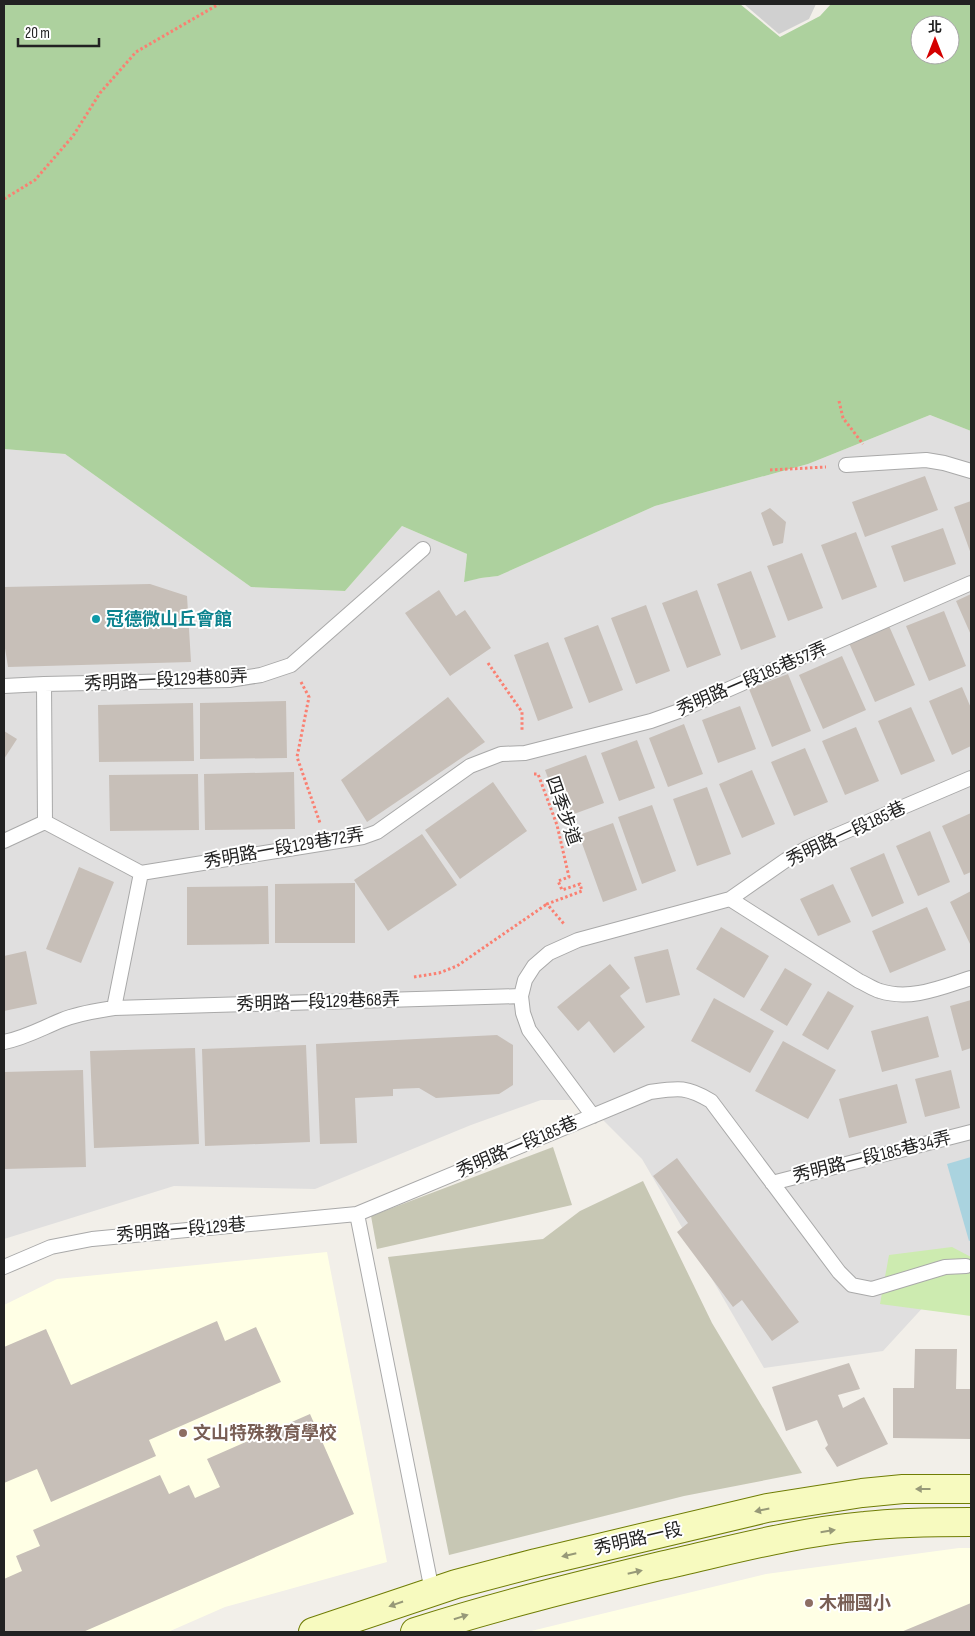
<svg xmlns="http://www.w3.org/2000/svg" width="975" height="1636" font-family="'Sofia Sans Condensed','Noto Sans TC',sans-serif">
<rect width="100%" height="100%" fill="#f2efe9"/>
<path fill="#e0dfdf" d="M930 415 971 431V1255L883 1351 764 1368 642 1159 600 1117 579 1100H541L471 1125 315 1189 174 1186 4 1239V449L65 454 251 587 345 591 402 526 467 554 464 581 481 578 498 576 655 506 808 464Z"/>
<path fill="#ffffe5" d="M327 1252 387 1562 225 1607 168 1632H4V1305L57 1279Z
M959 1548H971V1632H527L766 1574Z"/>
<path fill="#d0d0d0" d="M744 4H816L809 19 779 34Z"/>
<path fill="#c7c7b4" d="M553 1147 572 1205 377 1249 371 1216Z
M643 1181 712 1323 802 1473 684 1496 449 1555 388 1257 543 1239 580 1211Z"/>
<path fill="#cdebb0" d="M952 1247 971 1257V1316L880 1304 889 1255Z"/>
<path fill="#add19e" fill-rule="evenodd" d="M4 4H740L780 37 820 16 831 4H971V431L930 415 808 464 655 506 498 576 481 578 464 582 467 554 402 526 345 591 251 587 65 454 4 449ZM920 25H950V55H920Z"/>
<path fill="#aad3df" d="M971 1157V1240L969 1241 947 1164Z"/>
<path fill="#c7bfb8" d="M925 476 938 510 865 537 852 502Z
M971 501V554L954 507Z
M770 508 786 522 783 543 773 546 761 513Z
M943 528 956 564 904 582 891 546Z
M856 532 877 587 842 600 821 545Z
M802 553 823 608 788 621 767 566Z
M751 571 776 637 741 650 717 584Z
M150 584 187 596 191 662 8 667 4 642V587Z
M439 590 456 616 465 610 491 648 450 676 405 613Z
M697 590 721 655 687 668 662 603Z
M971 594V635L956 601Z
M646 605 670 671 636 684 611 618Z
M944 611 966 666 929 681 906 626Z
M598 625 623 690 589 703 564 638Z
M889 626 915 685 875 702 849 643Z
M548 642 573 708 538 721 514 655Z
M842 656 866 710 823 729 799 675Z
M788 674 811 731 772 747 749 689Z
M962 687 971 708V746L952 755 929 701Z
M448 697 485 742 367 822 341 780Z
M286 701 287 758 200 759V703Z
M193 703 194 761 99 762 98 705Z
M740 706 756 749 718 763 702 720Z
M911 707 935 761 901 775 878 721Z
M684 724 703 774 668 787 649 738Z
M856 727 879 781 845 795 822 741Z
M4 731 17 739 4 759Z
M637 740 655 788 619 801 601 753Z
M805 748 828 802 794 816 771 762Z
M586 755 604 803 563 818 545 770Z
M752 770 775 824 742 838 719 784Z
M294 772 295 829 205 830 204 774Z
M198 774 199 830 110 831 109 775Z
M493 782 527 831 460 879 425 830Z
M707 787 731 854 697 866 673 799Z
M652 805 676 871 642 884 618 817Z
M971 813V872L964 875 942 826Z
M613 823 637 890 603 902 579 835Z
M930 831 950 882 918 896 896 846Z
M422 834 457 885 388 931 354 880Z
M884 853 904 903 872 917 850 868Z
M79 867 114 882 81 963 46 949Z
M355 883V943H275V884Z
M833 884 851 922 818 936 800 899Z
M268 886 269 944 187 945V887Z
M971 891V946L950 902Z
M927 907 946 950 890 973 872 931Z
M721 927 769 956 744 998 696 969Z
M668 949 680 995 646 1003 634 957Z
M26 951 37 1004 4 1011V956Z
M610 964 630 988 620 996 645 1027 614 1053 589 1021 578 1031 557 1007Z
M785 968 812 984 787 1026 760 1010Z
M828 991 854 1006 828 1050 802 1035Z
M714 998 774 1031 750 1073 691 1041Z
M971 1000V1048L962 1051 950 1006Z
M928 1016 939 1057 882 1072 871 1031Z
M497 1035 513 1045V1085L499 1094 436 1098 419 1088 393 1089V1096L355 1098 357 1143 320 1144 316 1044Z
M783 1041 836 1070 808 1119 755 1091Z
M306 1045 310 1142 205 1146 202 1049Z
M195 1048 199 1144 94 1148 90 1051Z
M83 1070 86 1167 4 1169V1072Z
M951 1070 960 1108 925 1117 915 1079Z
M897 1084 907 1123 849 1138 839 1099Z
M677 1158 799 1322 772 1341 742 1300 733 1307 677 1232 688 1223 653 1176Z
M217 1321 225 1341 256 1327 281 1382 149 1440 156 1456 51 1502 37 1469 4 1483V1347L46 1329 71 1385Z
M915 1349H957L956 1389H971V1439L893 1438V1388H914Z
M849 1363 860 1389 838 1395 843 1408 864 1397 888 1444 837 1467 825 1448 828 1445 817 1420 786 1431 772 1387Z
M310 1414 354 1514 83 1632H4V1579L22 1571 16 1556 40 1546 33 1530 160 1475 169 1494 189 1485 195 1498 220 1487 207 1459Z
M971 1603V1632H901Z"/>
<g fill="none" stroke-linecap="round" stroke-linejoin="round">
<defs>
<path id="service" d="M846 465 926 460 944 463 971 471
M44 684 229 680 261 675 291 665 423 549
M4 686 44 684 45 822 141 873 114 1008
M4 841 45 822
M141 873 363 837 377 832 470 766 501 754 525 753 651 721 679 711 971 583
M730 899 859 981C866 984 873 989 880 991 911 1001 942 987 971 978
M4 1042C25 1038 42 1028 62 1020 79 1013 96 1011 114 1008L521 996
M593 1116 529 1030 523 1013 521 996 525 980 534 966 549 953 578 940 730 899 786 860 809 847 971 778
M772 1183 971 1132
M357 1214 432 1591
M4 1267 51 1247 92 1239 357 1214 650 1092C678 1088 686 1086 711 1101L839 1272 852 1285 872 1289 945 1267 966 1266"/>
<path id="secondary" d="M313 1632 456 1584 536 1563 767 1508 862 1493 903 1489H971
M415 1632C496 1606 577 1586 660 1566 728 1551 796 1532 865 1526 900 1522 936 1522 971 1522"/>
</defs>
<use href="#service" stroke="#a9a9a9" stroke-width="16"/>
<use href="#secondary" stroke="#707d05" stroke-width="30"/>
<path stroke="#fa8072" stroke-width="3" stroke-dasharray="2.5 2.5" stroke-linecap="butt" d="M4 199 35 180 73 136 100 93 136 52 219 4
M839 401 843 418 863 444
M770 470 826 467
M488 663 522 712V732
M301 682 309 697 297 757 320 823
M534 774H538L557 825 569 877 558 881 562 890 580 884 582 891 547 904 564 924
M414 977 439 973 457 966 547 904"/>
<use href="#service" stroke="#fff" stroke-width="14"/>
<use href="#secondary" stroke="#f7fabf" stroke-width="28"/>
</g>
<defs><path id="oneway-solid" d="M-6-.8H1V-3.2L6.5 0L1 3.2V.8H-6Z" transform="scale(1.25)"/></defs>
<g fill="#979978">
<use href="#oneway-solid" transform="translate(923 1489) rotate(180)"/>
<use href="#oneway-solid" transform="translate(762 1510) rotate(168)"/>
<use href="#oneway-solid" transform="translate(828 1531) rotate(-9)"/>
<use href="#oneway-solid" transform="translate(569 1555) rotate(167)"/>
<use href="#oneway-solid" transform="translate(635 1572) rotate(-13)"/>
<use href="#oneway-solid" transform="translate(396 1604) rotate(161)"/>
<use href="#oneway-solid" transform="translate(461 1617) rotate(-17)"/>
</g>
<circle fill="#0f9aa8" stroke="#fff" stroke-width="2" cx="96" cy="619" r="5"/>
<g fill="#8d6e63" stroke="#fff" stroke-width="2">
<circle cx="183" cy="1433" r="5"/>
<circle cx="809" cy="1603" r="5"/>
</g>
<g text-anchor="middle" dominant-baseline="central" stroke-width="4" stroke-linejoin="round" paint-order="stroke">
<g font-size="18" font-weight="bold" fill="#0d838f" stroke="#fff" text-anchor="start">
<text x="106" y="619">冠德微山丘會館</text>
</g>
<g font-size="18" fill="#222" stroke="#fff">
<text transform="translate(752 679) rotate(-23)">秀明路一段185巷57弄</text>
<text transform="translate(166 680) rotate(-3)">秀明路一段129巷80弄</text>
<text transform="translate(563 811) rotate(71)">四季步道</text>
<text transform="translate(846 834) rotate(-25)">秀明路一段185巷</text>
<text transform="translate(284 848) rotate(-10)">秀明路一段129巷72弄</text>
<text transform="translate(318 1002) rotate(-2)">秀明路一段129巷68弄</text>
<text transform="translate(517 1147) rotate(-23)">秀明路一段185巷</text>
<text transform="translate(872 1157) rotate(-14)">秀明路一段185巷34弄</text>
<text transform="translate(181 1230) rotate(-5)">秀明路一段129巷</text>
<text transform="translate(638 1539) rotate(-13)">秀明路一段</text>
</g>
<g font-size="18" font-weight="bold" fill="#785e54" stroke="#fff" text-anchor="start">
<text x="193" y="1433">文山特殊教育學校</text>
<text x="819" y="1603">木柵國小</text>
</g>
</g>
<rect width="975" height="1636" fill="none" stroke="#222222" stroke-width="10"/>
<g transform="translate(935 40)"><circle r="24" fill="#ffffff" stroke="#a7a7a7"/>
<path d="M0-4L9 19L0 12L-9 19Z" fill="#d40000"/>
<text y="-8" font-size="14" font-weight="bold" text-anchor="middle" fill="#222222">北</text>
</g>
<path d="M18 38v8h81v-8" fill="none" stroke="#222222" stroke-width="2.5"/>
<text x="25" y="38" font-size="15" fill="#222222" stroke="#ffffff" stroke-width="4" paint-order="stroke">20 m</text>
</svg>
